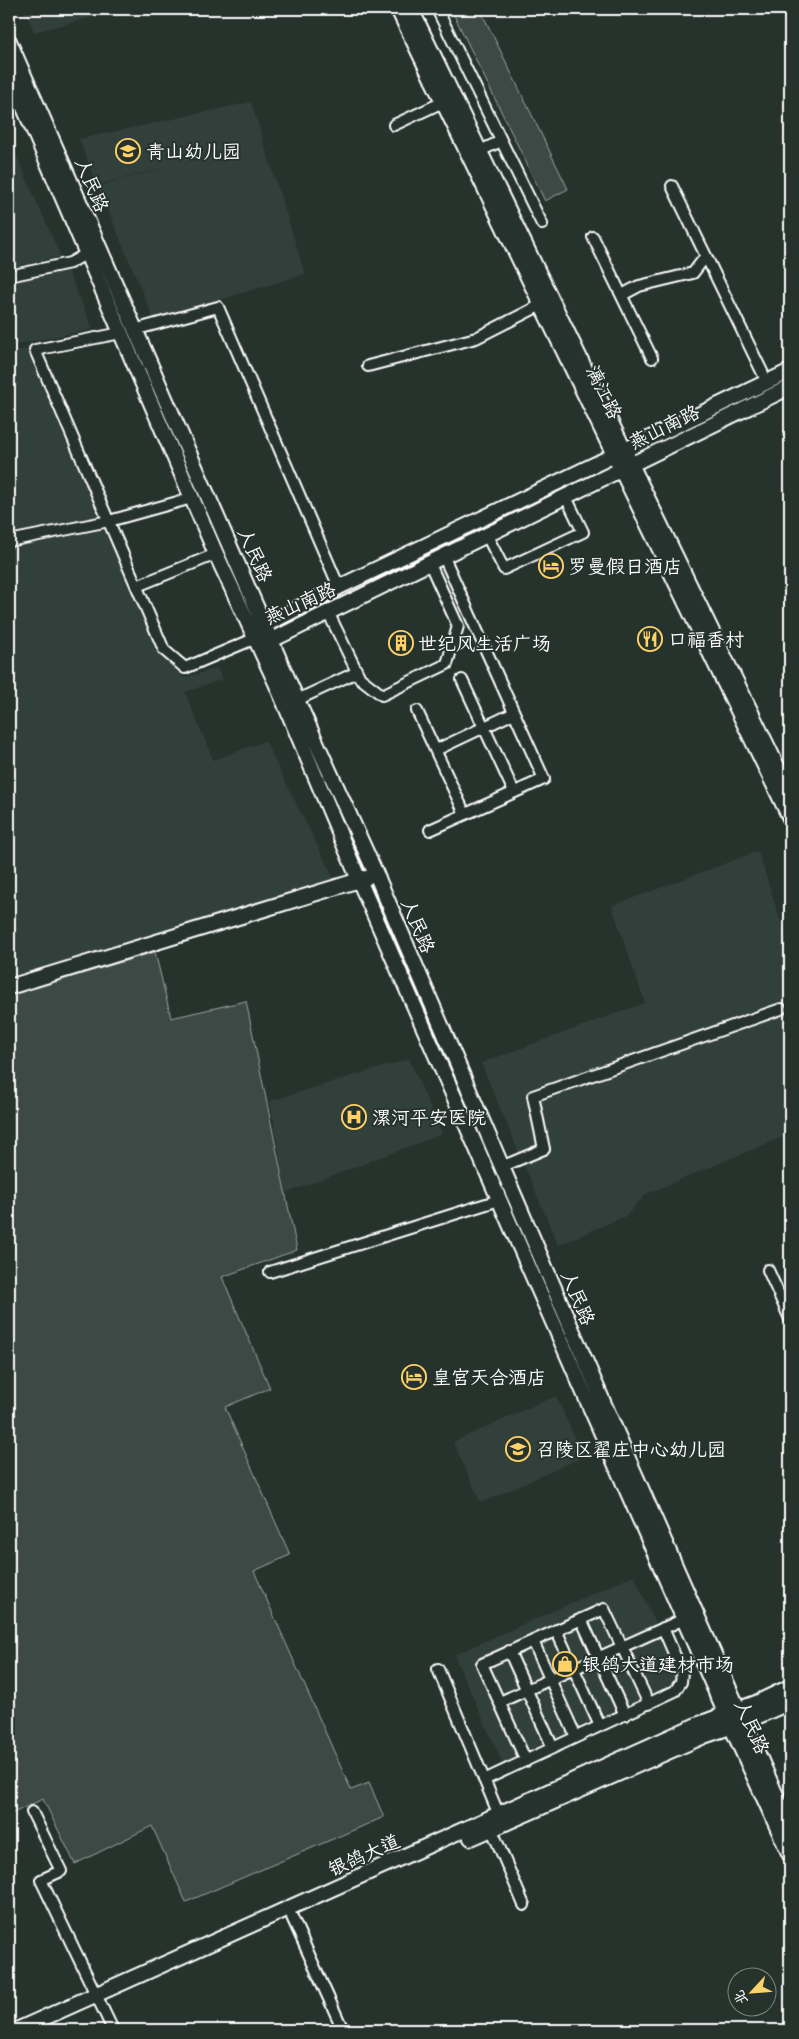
<svg xmlns="http://www.w3.org/2000/svg" width="799" height="2039" font-family="Sriracha,'LXGW WenKai TC',sans-serif">
<rect width="100%" height="100%" fill="#26332d"/>
<filter id="ink" filterUnits="userSpaceOnUse"><feTurbulence type="fractalNoise" baseFrequency=".02" numOctaves="2"/><feDisplacementMap in="SourceGraphic" scale="10" xChannelSelector="R" yChannelSelector="G"/><feConvolveMatrix kernelMatrix="1 2 1 2 8 2 1 2 1" color-interpolation-filters="sRGB"/></filter>
<g filter="url(#ink)">
<path fill="#333f3a" d="M24 9H125L34 32Z
M251 102 305 274 154 320 98 186 178 164 97 185 79 139 164 121 165 123 164 121Z
M9 139 61 257 9 267Z
M62 258 93 329 9 346V268Z
M26 349 158 653 184 678 217 668 223 679 185 692 213 760 265 741 334 879 9 980V352Z
M758 851 790 951V1134L646 1194 626 1216 558 1245 481 1063 645 1003 612 906Z
M409 1059 442 1134 286 1193 270 1101Z
M556 1396 583 1457 481 1503 453 1442Z
M634 1575 677 1672 675 1682 668 1688 504 1766 454 1655Z"/>
<path fill="#3e4944" stroke="#9ea4a2" d="M451 9H480L568 189 545 201Z
M155 952 171 1018 246 1001 297 1250 222 1277 270 1388 225 1407 290 1555 254 1571 351 1790 369 1783 384 1817 186 1902 152 1826 75 1864 43 1799 9 1815V996Z"/>
<g fill="none" stroke-linecap="round" stroke-linejoin="round">
<defs>
<path id="street" d="M437 9 542 224
M394 125 443 102
M480 151 501 141
M672 186 767 382
M593 237 652 358
M9 276 70 263 86 254
M622 295 639 286 693 273 706 256
M134 330 218 307 339 587
M121 333 35 350 164 650 185 668 256 638
M368 366 476 338 541 305
M486 534 504 569 583 532 565 495
M9 541 109 521 192 498
M137 586 216 554
M328 612 360 678 382 695 447 664 458 626 429 562
M462 680 514 792
M297 700 357 672
M417 711 465 814
M436 750 514 713
M430 830 544 779 443 555
M501 1167 544 1149 533 1096 781 1009
M768 1270 790 1319
M270 1272 499 1200
M581 1619 625 1715
M556 1630 600 1726
M533 1641 576 1737
M509 1651 553 1748
M438 1669 499 1815
M500 1702 684 1619
M526 1761 482 1664 604 1609 649 1704
M484 1780 675 1691 681 1682 682 1672 663 1628
M32 1812 61 1871 41 1880 113 2030
M489 1823 524 1905
M292 1917 343 2030"/>
<path id="secondary" d="M398 9 790 818
M411 9 790 793
M9 41 297 700 376 874 604 1404 790 1827
M9 73 216 554 276 683 359 880 591 1409 731 1726 790 1855
M261 632 265 625 339 587 790 371
M264 639 272 640 790 387
M9 987 366 878
M471 1838 704 1736 745 1722 790 1702
M17 2030 699 1724 756 1703 790 1687"/>
</defs>
<use href="#street" stroke="#fff" stroke-width="14"/>
<use href="#secondary" stroke="#fff" stroke-width="18"/>
<use href="#street" stroke="#26332d" stroke-width="10"/>
<use href="#secondary" stroke="#26332d" stroke-width="14"/>
</g>
</g>
<defs>
<symbol id="school-ring" viewBox="-11 -11 22 22"><circle r="9.5" fill="#26332d" stroke="#ffd166" stroke-width="1.5"/><path d="M0-5L7-2L0 1L-7-2ZM-4 1L0 2.5L4 1V4Q0 6-4 4Z" fill="#ffd166"/></symbol>
<symbol id="hotel-ring" viewBox="-11 -11 22 22"><circle r="9.5" fill="#26332d" stroke="#ffd166" stroke-width="1.5"/><path d="M-6-4.5h1.5V1H6V5H4.5V3h-9V5H-6ZM-4 0a1.8 1.8 0 1 1 3.6 0ZM.5 0V-2.5h3Q6-2.5 6 0Z" fill="#ffd166"/></symbol>
<symbol id="restaurant-ring" viewBox="-11 -11 22 22"><circle r="9.5" fill="#26332d" stroke="#ffd166" stroke-width="1.5"/><path d="M-5-6h1v4h1v-4h1v4h1v-4h1v5L-1.5 .5V6h-2V.5L-5-1ZM5-6V6H3V1.5H1.5Q1.5-4 5-6Z" fill="#ffd166"/></symbol>
<symbol id="building-ring" viewBox="-11 -11 22 22"><circle r="9.5" fill="#26332d" stroke="#ffd166" stroke-width="1.5"/><path d="M-4-6H4V6H1V3H-1V6H-4ZM-2.5-4.3h1.7v1.8h-1.7ZM.8-4.3h1.7v1.8H.8ZM-2.5-1h1.7V.8h-1.7ZM.8-1h1.7V.8H.8Z" fill="#ffd166"/></symbol>
<symbol id="hospital-ring" viewBox="-11 -11 22 22"><circle r="9.5" fill="#26332d" stroke="#ffd166" stroke-width="1.5"/><path d="M-5-5h3v3.5h4V-5h3V5h-3V1.5h-4V5h-3Z" fill="#ffd166"/></symbol>
<symbol id="shop-ring" viewBox="-11 -11 22 22"><circle r="9.5" fill="#26332d" stroke="#ffd166" stroke-width="1.5"/><path d="M-5-2.5h2.3a2.7 3.5 0 0 1 5.4 0H5L5.5 6h-11ZM-1.5-2.5h3a1.5 2.3 0 0 0-3 0Z" fill="#ffd166"/></symbol>
</defs>
<g fill-rule="evenodd">
<use href="#school-ring" x="114" y="137" width="28" height="28"/>
<use href="#hotel-ring" x="537" y="552" width="28" height="28"/>
<use href="#restaurant-ring" x="636" y="625" width="28" height="28"/>
<use href="#building-ring" x="387" y="629" width="28" height="28"/>
<use href="#hospital-ring" x="340" y="1103" width="28" height="28"/>
<use href="#hotel-ring" x="400" y="1363" width="28" height="28"/>
<use href="#school-ring" x="504" y="1435" width="28" height="28"/>
<use href="#shop-ring" x="551" y="1650" width="28" height="28"/>
</g>
<g text-anchor="middle" dominant-baseline="central" stroke-width="4" stroke-linejoin="round" paint-order="stroke">
<g font-size="19" fill="#fff" stroke="#26332d" text-anchor="start">
<text x="146" y="151">青山幼儿园</text>
<text x="568" y="566">罗曼假日酒店</text>
<text x="668" y="639">口福香村</text>
<text x="418" y="643">世纪风生活广场</text>
<text x="372" y="1117">漯河平安医院</text>
<text x="432" y="1377">皇宫天合酒店</text>
<text x="536" y="1449">召陵区翟庄中心幼儿园</text>
<text x="582" y="1664">银鸽大道建材市场</text>
</g>
<g font-size="19" fill="#fff" stroke="#26332d">
<text transform="translate(92 185) rotate(67)">人民路</text>
<text transform="translate(604 392) rotate(64)">漓江路</text>
<text transform="translate(664 427) rotate(-26)">燕山南路</text>
<text transform="translate(255 555) rotate(66)">人民路</text>
<text transform="translate(300 603) rotate(-24)">燕山南路</text>
<text transform="translate(418 926) rotate(67)">人民路</text>
<text transform="translate(578 1298) rotate(67)">人民路</text>
<text transform="translate(752 1727) rotate(66)">人民路</text>
<text transform="translate(364 1855) rotate(-24)">银鸽大道</text>
</g>
</g>
<rect width="799" height="2039" fill="none" stroke="#26332d" stroke-width="30"/>
<rect x="15" y="15" width="769" height="2009" fill="none" stroke="#fff" stroke-width="2" filter="url(#ink)"/>
<g transform="translate(752 1992) rotate(244)"><circle r="24" fill="#26332d" stroke="#7d8581"/>
<path d="M0-4L9 19L0 12L-9 19Z" fill="#ffd166"/>
<text y="-8" font-size="14" font-weight="bold" text-anchor="middle" fill="#ffffff">北</text>
</g>
</svg>
